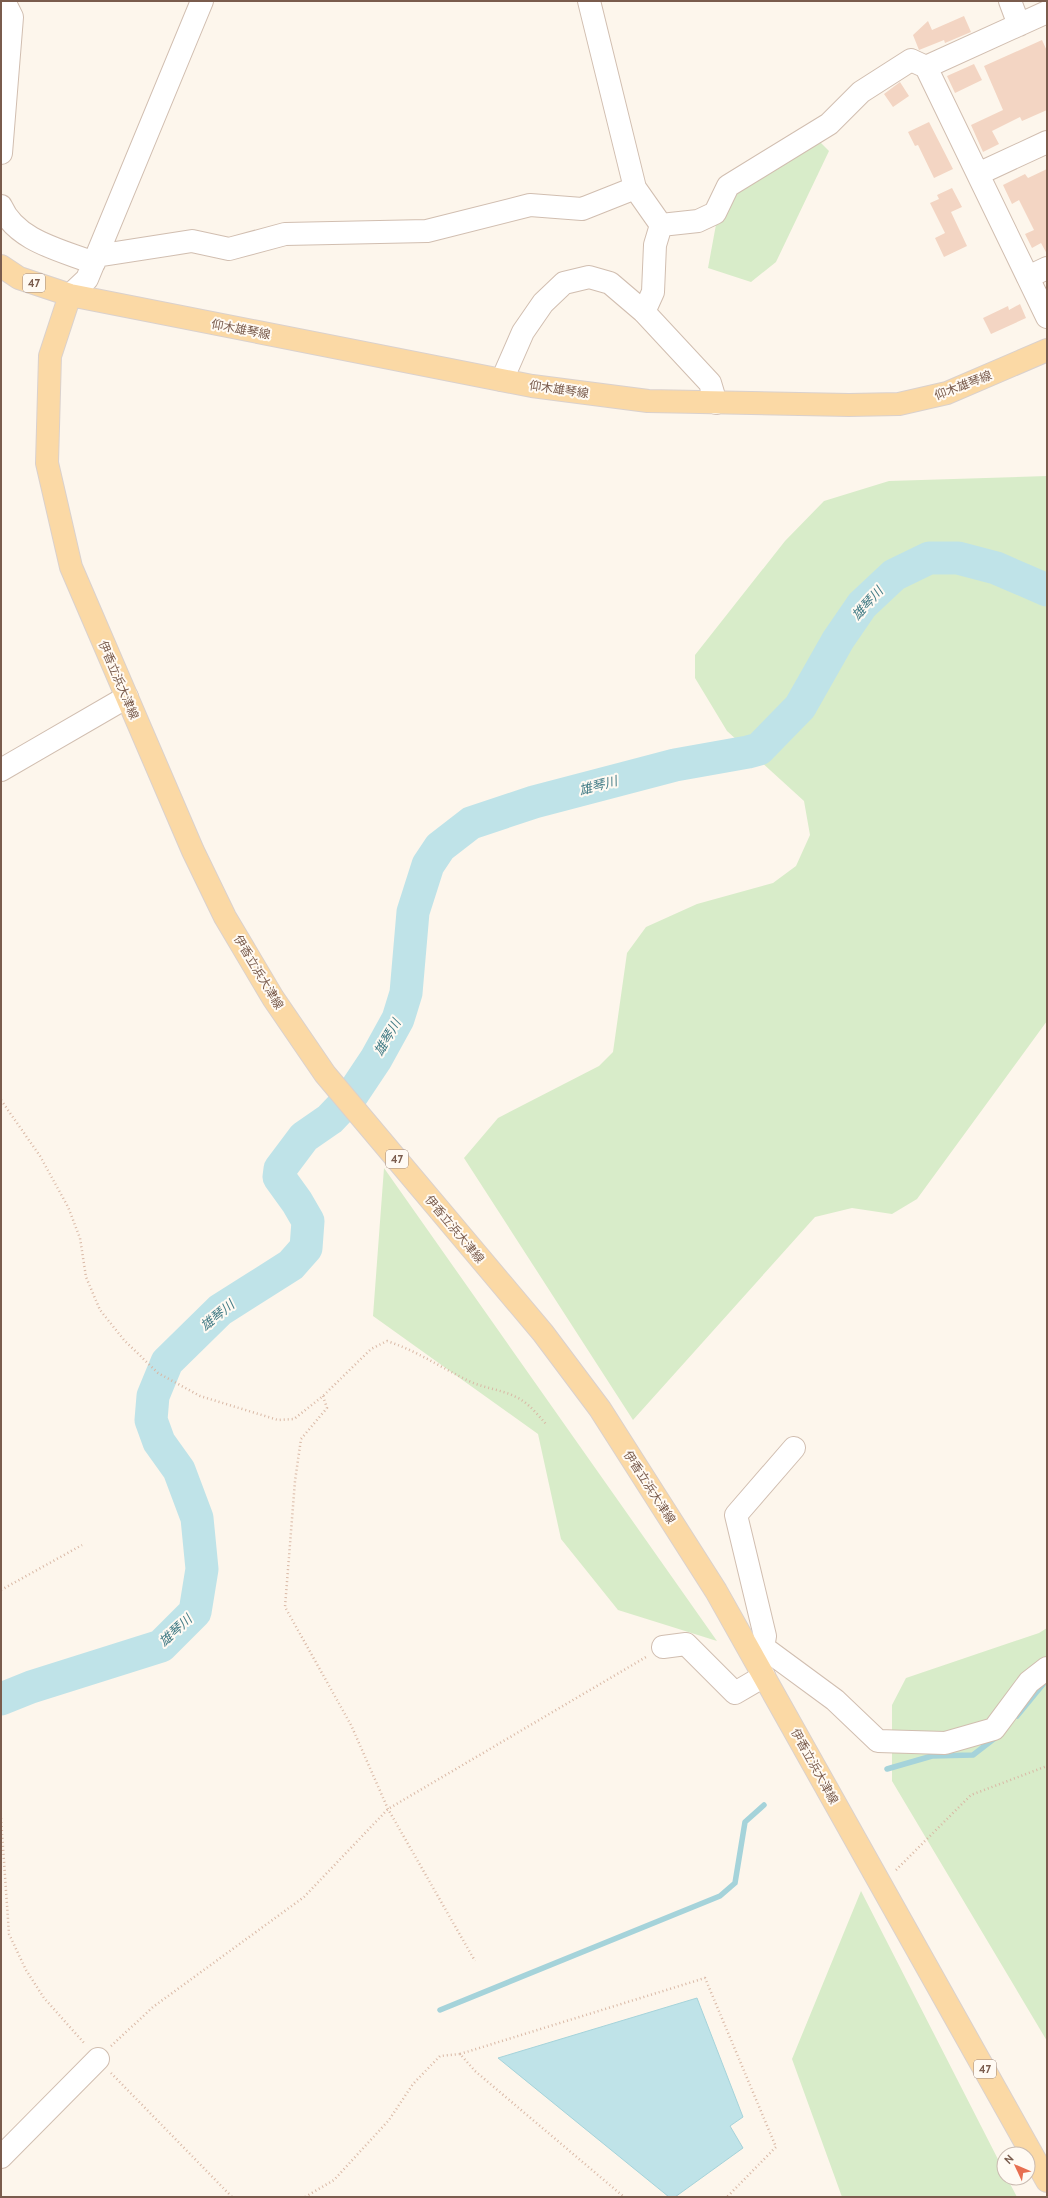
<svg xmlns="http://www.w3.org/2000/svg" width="1048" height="2198" font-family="Cabin,'Noto Sans JP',sans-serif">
<rect width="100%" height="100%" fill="#fdf6ec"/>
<path fill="#d8ecc9" d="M801 139 821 143 829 151 776 262 751 282 708 268 722 192Z
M1047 476V1021L917 1199 892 1214 852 1208 815 1217 633 1420 464 1158 498 1118 599 1066 613 1052 627 953 646 927 697 904 773 883 796 866 810 835 804 801 727 731 695 678V655L785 541 824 501 889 481Z
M384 1168 717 1641 618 1610 561 1539 538 1434 373 1316Z
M1047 1628V2041L892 1781V1705L906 1678 1039 1633Z
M861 1891 1004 2171V2178H1007L1017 2197H842L792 2059Z"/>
<path fill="#bfe3e8" stroke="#a5d3da" d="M697 1998 743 2117 730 2126 743 2148 675 2197H669L498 2058Z"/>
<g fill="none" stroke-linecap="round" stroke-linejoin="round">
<path stroke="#a5d3da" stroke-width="5.5" d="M1017 1716 1044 1683
M887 1769 932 1756 973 1755 995 1738
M440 2010 720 1896 735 1883 745 1822 764 1805"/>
<path stroke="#bfe3e8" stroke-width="33" d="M1 1699 31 1687 161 1646 195 1612 202 1569 197 1518 179 1470 159 1442 151 1420 153 1396 167 1362 220 1310 291 1265 306 1248 308 1221 297 1202 279 1177 280 1169 304 1137 330 1119 350 1098 376 1059 398 1019 406 993 413 912 428 865 440 847 471 823 534 802 675 765 748 752 759 749 800 707 838 640 862 605 894 575 929 558H958L996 568 1047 590"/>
</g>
<path fill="#f3d5c3" d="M964 16 971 32 945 43 944 40 919 50 913 35 928 21 932 30Z
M1042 40 1047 51V110L1022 121 1020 117 992 131 999 144 983 152 971 125 1003 110 984 66Z
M974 64 982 80 955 93 947 76Z
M900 82 909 96 893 107 884 94Z
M929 122 953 169 934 178 918 145 915 146 908 132Z
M1047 169V254L1041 243 1032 248 1025 234 1034 230 1019 200 1012 204 1003 185 1025 174 1028 178Z
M952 188 962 207 951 212 967 246 944 257 935 238 945 233 930 203 939 199 937 195Z
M1020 304 1026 318 991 334 983 318 1008 306 1009 310Z"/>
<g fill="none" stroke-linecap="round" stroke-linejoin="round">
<defs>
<path id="minor" d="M1010 1 1019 25
M926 67 1047 12
M1 153 12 17 4 1
M978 174 1047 142
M635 188 661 225 655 245 653 292 644 312
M1 206C16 241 61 250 94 263
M661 225 698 221 715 213 728 186 829 124 861 92 911 60 926 67 1047 317
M96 256 192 241 229 249 285 234 427 231 530 205 582 209 635 188 589 1
M1028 277 1047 268
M70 295 87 279 202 1
M502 380 523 332 543 303 564 283 589 277 610 283 644 312 710 383 716 403
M1 770 127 697
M663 1647 686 1644 735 1693 764 1676
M763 1647 835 1700 878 1741 945 1743 994 1729 1029 1682 1047 1668
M761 1660 765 1636 736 1515 794 1448
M1 2157 98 2059"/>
<path id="major" d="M1 266 19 278 70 295 532 386 648 401 849 405 899 404 947 393 1047 350
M70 295 50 356 47 463 71 567 193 851 225 917 273 998 325 1074 543 1333 600 1409 716 1591 1047 2181"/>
</defs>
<use href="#minor" stroke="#d1beb0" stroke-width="24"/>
<use href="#major" stroke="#dad1cd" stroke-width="24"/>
<path stroke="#d9b8a5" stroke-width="2.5" stroke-dasharray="1 3" stroke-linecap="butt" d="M1 1100 40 1156 68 1207 80 1238 86 1277 100 1310 124 1340 158 1373 200 1396 278 1420 294 1419 323 1396 371 1349 387 1341C417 1351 440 1367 467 1380 482 1388 499 1389 514 1396 528 1402 537 1414 546 1424
M323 1396 327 1408 301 1439 295 1481 285 1607 351 1725 388 1809 475 1961
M1 1590 82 1545
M1 1818 9 1934 26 1970 44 1998 85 2044
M896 1870 971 1795 1047 1766
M111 2046 153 2007 304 1897 388 1809 646 1657
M460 2054 705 1978 776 2147 727 2197
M111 2073 232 2197
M305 2197 334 2180 389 2120 413 2084 440 2056 460 2054 475 2071 624 2197"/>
<use href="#minor" stroke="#fff" stroke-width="22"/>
<use href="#major" stroke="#fbd9a5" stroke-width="22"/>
</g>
<g text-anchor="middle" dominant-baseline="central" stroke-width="4" stroke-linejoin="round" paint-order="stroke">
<g fill="#fffaf3" stroke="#a28b7f" stroke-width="1">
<rect x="23" y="274" width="22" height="18" rx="3"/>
<rect x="386" y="1150" width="22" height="18" rx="3"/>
<rect x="974" y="2060" width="22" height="18" rx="3"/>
</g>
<g font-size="11" font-weight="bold" fill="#7a5c4d">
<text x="34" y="283">47</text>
<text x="397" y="1159">47</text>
<text x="985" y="2069">47</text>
</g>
<g font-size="12" fill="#7a5c4d" stroke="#fffaf3">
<text transform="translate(241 329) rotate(11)">仰木雄琴線</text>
<text transform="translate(963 385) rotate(-21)">仰木雄琴線</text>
<text transform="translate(559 389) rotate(8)">仰木雄琴線</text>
<text transform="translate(119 680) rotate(67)">伊香立浜大津線</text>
<text transform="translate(259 972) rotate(59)">伊香立浜大津線</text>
<text transform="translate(455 1229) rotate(50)">伊香立浜大津線</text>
<text transform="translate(650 1487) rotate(57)">伊香立浜大津線</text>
<text transform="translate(815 1766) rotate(61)">伊香立浜大津線</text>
</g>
<g font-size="13" font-style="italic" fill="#437c86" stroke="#fffaf3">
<text transform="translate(867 603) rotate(-48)">雄琴川</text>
<text transform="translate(598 785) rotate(-15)">雄琴川</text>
<text transform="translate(387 1037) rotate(-60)">雄琴川</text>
<text transform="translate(217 1315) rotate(-40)">雄琴川</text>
<text transform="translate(175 1630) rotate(-43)">雄琴川</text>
</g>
</g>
<rect width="1048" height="2198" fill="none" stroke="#7a5c4d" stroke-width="4"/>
<g transform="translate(1016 2166) rotate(314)"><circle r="19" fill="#fffaf3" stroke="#cabbb1"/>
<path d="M0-3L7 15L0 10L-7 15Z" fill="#e76f51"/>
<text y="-6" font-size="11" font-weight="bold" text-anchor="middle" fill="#7a5c4d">N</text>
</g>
</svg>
